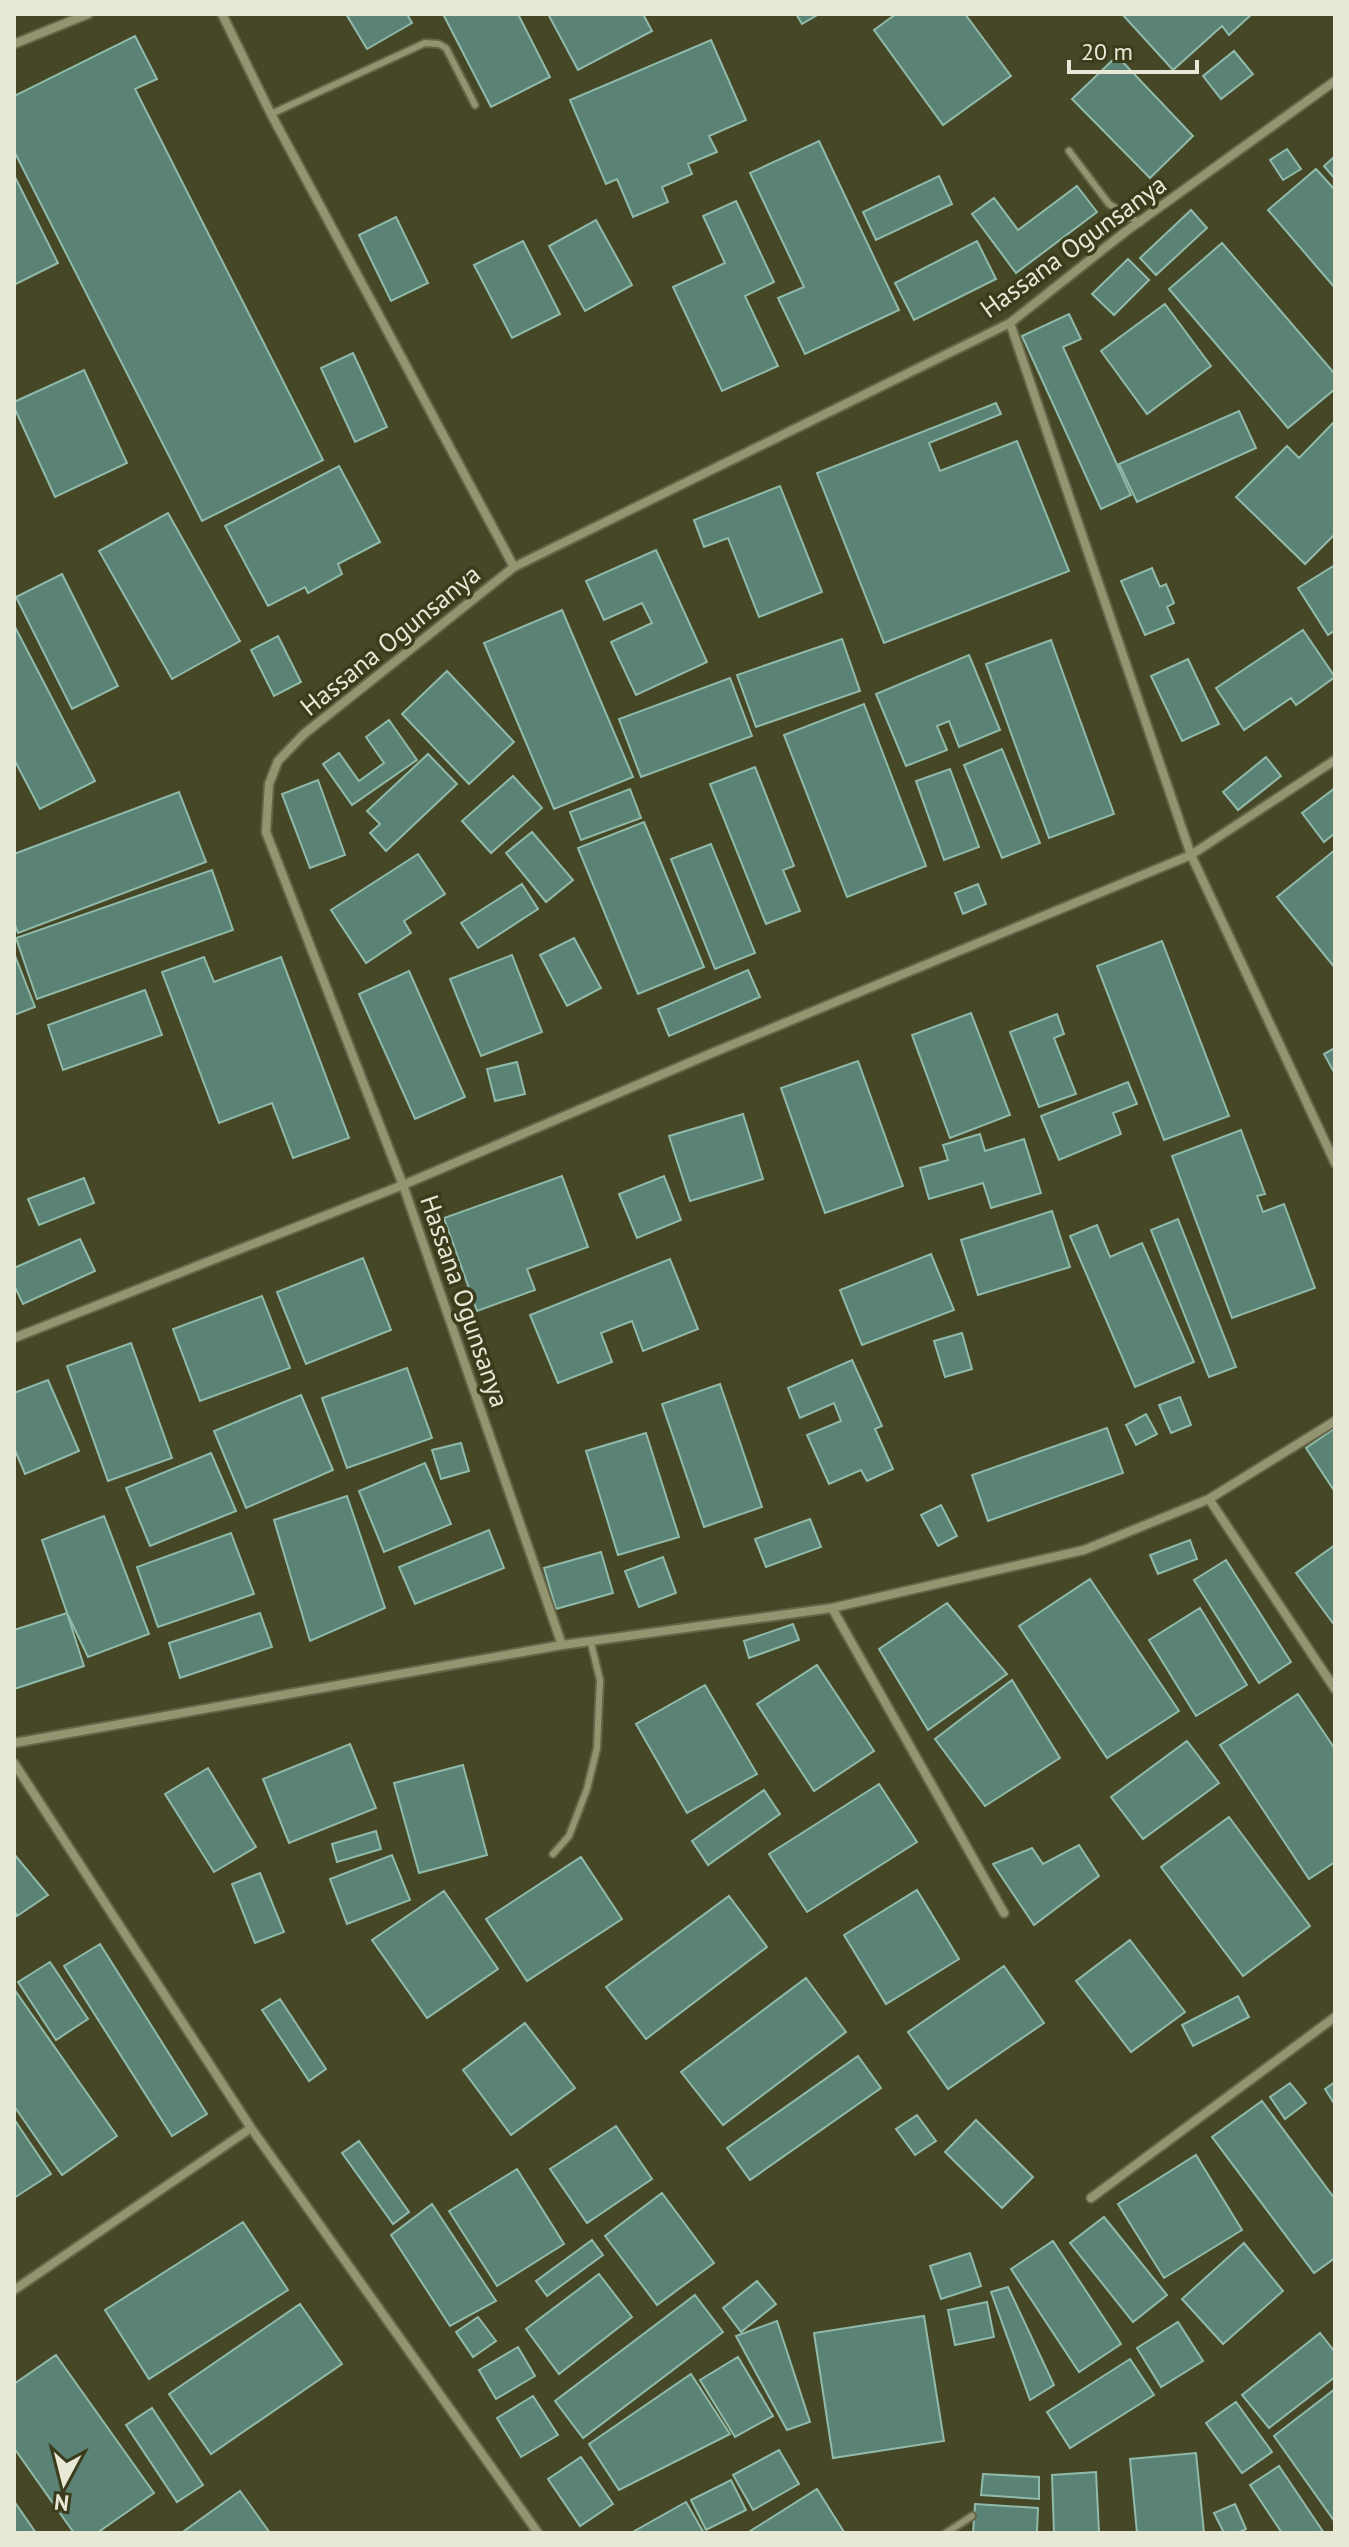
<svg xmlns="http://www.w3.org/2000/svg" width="1349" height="2547" font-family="'PT Sans',sans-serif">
<rect width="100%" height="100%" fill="#464726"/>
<path fill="#5b8375" stroke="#90baaa" stroke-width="2" d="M346 14H407L412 23 367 49Z
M443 14H518L550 77 491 107Z
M548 14H643L652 31 578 70Z
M796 14H819L802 24Z
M896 14H965L1011 76 943 125 874 30Z
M1122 14H1252L1229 35 1222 26 1173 70Z
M135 36 157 79 135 89 323 460 202 521 14 151V96Z
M711 40 746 120 709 136 717 152 688 164 692 174 662 187 668 202 633 217 617 179 606 184 570 100Z
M1234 51 1253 74 1221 99 1203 76Z
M1117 56 1193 136 1150 178 1072 99Z
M819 141 899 310 805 354 778 298 804 287 750 173Z
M1287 149 1301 169 1283 180 1270 160Z
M1335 156V179L1324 166Z
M1316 169 1335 190V288L1268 210Z
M14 175 58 263 14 285Z
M939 176 952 204 876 240 863 212Z
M1077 186 1097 212 1016 273 972 214 994 198 1018 230Z
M736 201 774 282 745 296 778 366 722 391 673 287 725 263 703 216Z
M1191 210 1207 228 1156 275 1140 258Z
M396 217 428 283 391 301 359 235Z
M596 220 632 285 585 311 549 246Z
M523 241 560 314 512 338 474 265Z
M977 241 996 279 914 320 895 283Z
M1222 243 1335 374V389L1288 428 1169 289Z
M1128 259 1149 280 1114 315 1092 294Z
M1165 304 1211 366 1147 414 1101 351Z
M1069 314 1081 339 1063 347 1131 495 1101 509 1022 336Z
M353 353 387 427 355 442 321 368Z
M84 370 127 463 55 497 14 407V402Z
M996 403 1001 414 929 443 940 471 1017 441 1069 571 884 643 817 473Z
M1239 411 1256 448 1137 502 1119 464Z
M1335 421V534L1305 564 1236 497 1287 446 1299 458Z
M339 466 380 542 338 564 342 574 308 593 305 587 268 606 225 526Z
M780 486 822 592 759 617 728 538 704 547 694 520Z
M168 513 240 641 172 679 99 551Z
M656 550 707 662 636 695 611 642 652 623 642 603 604 620 586 581Z
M1335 565V633L1334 631 1328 635 1298 588Z
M1152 568 1160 587 1166 584 1174 603 1167 607 1174 623 1145 635 1121 581Z
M62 574 118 686 72 709 16 597Z
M562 610 633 777 554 809 484 643Z
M14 625 95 781 40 809 14 759Z
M1303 630 1335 677 1296 705 1291 698 1244 730 1216 688Z
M278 636 301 682 274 696 251 650Z
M842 639 860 691 756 727 737 675Z
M1051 640 1114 814 1049 838 986 664Z
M969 655 1000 730 959 747 949 721 937 726 947 750 906 766 876 694Z
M1188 659 1219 724 1182 741 1151 676Z
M447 671 514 742 469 784 402 714Z
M730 678 752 736 641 777 619 719Z
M864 704 926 866 847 897 784 735Z
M389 720 417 760 352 805 323 764 339 753 359 781 384 763 366 737Z
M1002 749 1040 843 1002 858 964 765Z
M428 754 457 784 386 851 370 833 380 824 367 811Z
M1266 757 1281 776 1238 810 1223 792Z
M755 767 794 866 783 870 800 911 766 924 710 784Z
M950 769 979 847 944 860 916 781Z
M513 776 542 808 491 853 462 821Z
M318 780 345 855 310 868 282 794Z
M1335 788V833L1324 842 1302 813Z
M630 789 641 818 581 840 570 812Z
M179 792 206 862 18 933 14 922V854Z
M644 822 704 967 638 994 578 848Z
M532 832 573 880 546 902 506 853Z
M711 844 755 953 715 969 671 859Z
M1335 850V968L1277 897Z
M418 854 445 894 404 921 411 933 366 963 331 910Z
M212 870 233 930 37 999 16 938Z
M522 884 538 909 478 948 461 923Z
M978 884 986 904 963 914 955 893Z
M574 938 601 988 567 1006 540 955Z
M1162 941 1229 1116 1164 1140 1097 966Z
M14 953 35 1007 14 1015Z
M512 955 542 1032 481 1056 450 979Z
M204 957 214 982 281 957 349 1138 293 1158 272 1103 219 1123 162 972Z
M748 970 760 997 669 1036 658 1009Z
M409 971 465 1097 415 1119 359 994Z
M145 990 162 1035 63 1070 48 1025Z
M971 1013 1010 1115 950 1138 912 1035Z
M1057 1014 1064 1034 1054 1038 1076 1094 1039 1107 1010 1032Z
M1335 1048V1074L1324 1054Z
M858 1061 903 1186 825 1213 781 1088Z
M517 1062 525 1094 495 1101 487 1069Z
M1128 1082 1137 1104 1113 1113 1121 1134 1059 1160 1041 1116Z
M743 1114 763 1179 690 1201 669 1136Z
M1241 1130 1265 1194 1257 1196 1263 1212 1284 1204 1315 1288 1232 1318 1172 1156Z
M980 1134 985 1151 1024 1139 1041 1193 991 1208 983 1183 929 1199 920 1168 948 1160 943 1145Z
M562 1176 588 1247 527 1269 535 1290 477 1311 444 1218Z
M664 1176 681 1220 637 1238 619 1194Z
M84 1178 94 1203 39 1225 28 1199Z
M1052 1211 1070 1267 978 1295 961 1240Z
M1178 1219 1236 1367 1209 1377 1151 1230Z
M1097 1225 1110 1257 1142 1243 1194 1362 1135 1387 1070 1236Z
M80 1239 95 1271 23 1304 14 1285V1268Z
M931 1254 954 1310 862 1345 840 1290Z
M363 1258 391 1330 306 1364 277 1292Z
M670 1259 698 1329 643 1351 632 1321 601 1333 612 1362 558 1383 530 1315Z
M262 1296 290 1368 200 1401 173 1329Z
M962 1333 972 1369 945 1377 934 1341Z
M131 1343 172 1458 108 1481 67 1366Z
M852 1360 882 1426 875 1429 893 1469 867 1481 861 1470 829 1484 807 1435 841 1421 834 1403 800 1418 788 1388Z
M407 1368 432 1438 347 1468 322 1398Z
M48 1380 79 1451 25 1474 14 1448V1393Z
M720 1384 762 1507 704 1527 662 1404Z
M301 1395 333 1470 246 1508 214 1431Z
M1180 1397 1191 1425 1171 1433 1159 1405Z
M1146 1414 1157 1434 1136 1445 1126 1425Z
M1107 1428 1123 1473 988 1521 972 1475Z
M1335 1428V1492L1306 1448Z
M646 1433 679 1537 618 1555 586 1451Z
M461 1443 469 1471 441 1479 432 1450Z
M211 1453 236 1511 150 1546 126 1488Z
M425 1463 451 1524 384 1552 359 1491Z
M347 1496 385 1608 310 1641 274 1520Z
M941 1505 957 1536 938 1546 921 1515Z
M104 1516 149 1634 88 1657 67 1613 42 1540Z
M810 1519 821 1547 766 1567 755 1539Z
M489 1530 504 1568 415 1604 399 1567Z
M231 1533 254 1594 158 1627 137 1567Z
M1190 1540 1197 1559 1158 1574 1150 1555Z
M1335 1545V1626L1296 1573Z
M601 1552 613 1593 556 1609 544 1568Z
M663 1557 676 1593 639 1607 625 1571Z
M1226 1560 1291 1662 1259 1683 1194 1580Z
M1090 1579 1179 1711 1107 1758 1019 1626Z
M947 1603 1007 1674 928 1730 879 1649Z
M1200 1608 1247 1685 1196 1716 1149 1640Z
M67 1613 84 1666 14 1689V1630Z
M260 1613 272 1647 180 1678 169 1643Z
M793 1624 799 1640 749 1658 744 1641Z
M817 1665 874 1751 814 1791 757 1704Z
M1012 1680 1060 1758 985 1806 935 1739Z
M705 1685 757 1774 687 1813 636 1724Z
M1298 1694 1335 1749V1862L1309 1879 1220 1745Z
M1187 1741 1219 1783 1143 1839 1111 1797Z
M350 1744 376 1808 289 1843 263 1779Z
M463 1765 487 1855 419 1873 394 1783Z
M208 1768 256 1847 214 1872 165 1794Z
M879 1784 917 1842 807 1912 769 1854Z
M764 1790 780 1814 708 1865 692 1841Z
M1229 1817 1310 1926 1243 1976 1161 1867Z
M376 1831 381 1849 337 1862 332 1844Z
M1079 1845 1099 1876 1034 1925 993 1864 1032 1848 1043 1864Z
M14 1854 48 1895 17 1916 14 1910Z
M392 1855 410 1900 347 1924 330 1879Z
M581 1857 622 1919 527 1981 486 1919Z
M260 1873 284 1932 255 1943 232 1884Z
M917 1890 959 1959 886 2004 844 1935Z
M444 1891 498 1969 427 2018 372 1940Z
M729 1896 767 1947 646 2039 606 1987Z
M1130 1940 1185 2012 1131 2052 1076 1981Z
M100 1944 207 2114 172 2136 64 1966Z
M50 1962 88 2019 56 2040 18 1982Z
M1004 1966 1044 2023 948 2089 908 2032Z
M806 1978 846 2032 723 2125 681 2072Z
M14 1989 117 2136 62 2175 14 2106Z
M1238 1996 1249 2017 1193 2046 1182 2025Z
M280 1999 326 2069 309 2081 262 2010Z
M525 2023 575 2088 511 2135 463 2070Z
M858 2056 881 2088 750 2180 727 2148Z
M1335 2082V2105L1325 2089Z
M1290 2083 1306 2103 1285 2119 1270 2097Z
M1262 2101 1335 2199V2258L1314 2273 1212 2137Z
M917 2115 936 2141 915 2155 896 2129Z
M14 2119 51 2174 14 2198Z
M976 2120 1033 2177 1002 2208 945 2152Z
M616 2126 652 2179 587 2223 550 2169Z
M359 2141 409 2212 393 2224 342 2153Z
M1196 2155 1242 2230 1164 2278 1118 2204Z
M517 2169 564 2244 497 2286 449 2211Z
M662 2193 714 2263 657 2305 605 2236Z
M432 2204 496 2301 450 2326 391 2235Z
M1104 2217 1167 2295 1133 2322 1070 2243Z
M243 2222 288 2290 149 2379 105 2310Z
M592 2240 603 2255 547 2296 536 2281Z
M1053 2241 1121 2344 1079 2372 1011 2269Z
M1244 2243 1283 2291 1223 2344 1182 2299Z
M970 2253 981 2286 941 2299 930 2266Z
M599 2274 632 2317 559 2374 526 2329Z
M757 2281 776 2304 741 2332 723 2308Z
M1008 2287 1054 2385 1030 2400 991 2292Z
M695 2295 723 2332 583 2438 555 2401Z
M987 2302 994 2337 955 2345 948 2310Z
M300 2304 342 2364 211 2454 169 2394Z
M924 2316 944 2441 833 2458 814 2333Z
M478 2317 496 2341 473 2357 456 2332Z
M777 2321 810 2422 787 2430 736 2336Z
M1178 2322 1203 2361 1161 2387 1137 2348Z
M1320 2333 1335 2352V2377L1269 2428 1242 2395Z
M518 2347 535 2376 496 2399 479 2370Z
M56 2355 154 2493 97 2533H74L14 2448V2384Z
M738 2357 773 2416 735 2437 700 2380Z
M1130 2359 1154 2395 1070 2448 1047 2412Z
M691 2374 730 2434 619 2490 589 2444Z
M1335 2389V2522L1274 2436Z
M533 2396 558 2435 521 2457 497 2418Z
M1236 2402 1272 2452 1242 2473 1206 2423Z
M152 2408 203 2485 177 2502 126 2425Z
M779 2450 799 2484 753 2510 733 2475Z
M1196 2453 1204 2533H1137L1130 2459Z
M581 2457 613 2504 580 2526 548 2479Z
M1279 2466 1324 2533H1282L1250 2485Z
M1096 2472 1099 2533H1054L1052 2475Z
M983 2474 1039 2477V2499L981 2495Z
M731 2480 746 2510 706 2530 691 2500Z
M817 2489 844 2532 747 2533Z
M240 2491 270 2533H185L184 2531Z
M14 2501 36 2533H14Z
M686 2502 704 2533H631Z
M975 2504 1038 2508 1037 2533H973Z
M1235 2504 1246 2529 1238 2533H1224L1214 2513Z"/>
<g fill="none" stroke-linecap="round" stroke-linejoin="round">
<defs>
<path id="lane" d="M271 114 425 43 439 44 446 48 475 105
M1069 151 1109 204 1140 223
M553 1854 569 1836 587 1789 597 1748 600 1680 591 1643
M946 2533 972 2516"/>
<path id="street" d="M222 14 271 114 514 567
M14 44 88 14
M1010 323 1191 855 1335 1163
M14 1338 403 1185 712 1053 1191 855 1335 760
M1209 1499 1335 1689
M832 1608 1004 1913
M562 1645 403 1185 266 832 269 784 278 761 304 734 514 567 1010 323 1125 232 1335 81
M14 1743 562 1645 832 1608 1084 1550 1209 1499 1335 1421
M14 1763 251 2128 538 2533
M1091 2198 1335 2017
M14 2290 251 2128"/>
</defs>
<use href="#lane" stroke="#646548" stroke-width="10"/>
<use href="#street" stroke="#646548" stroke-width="12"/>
<use href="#lane" stroke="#939571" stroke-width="6"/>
<use href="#street" stroke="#939571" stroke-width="8"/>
</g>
<g text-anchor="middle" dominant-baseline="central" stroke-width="7" stroke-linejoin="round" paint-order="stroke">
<g font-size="26" fill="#e7e8d5" stroke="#3b3c1c">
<text transform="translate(1073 246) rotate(-36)">Hassana Ogunsanya</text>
<text transform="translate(390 640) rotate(-39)">Hassana Ogunsanya</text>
<text transform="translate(465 1301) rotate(71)">Hassana Ogunsanya</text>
</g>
</g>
<rect width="1349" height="2547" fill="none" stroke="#e7e8d5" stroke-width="32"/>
<g transform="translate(64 2483) rotate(187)" stroke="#3b3c1c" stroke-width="6" paint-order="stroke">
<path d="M0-6L14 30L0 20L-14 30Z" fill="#e7e8d5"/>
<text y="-12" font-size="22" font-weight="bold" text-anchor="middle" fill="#e7e8d5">N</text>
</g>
<path d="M1069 60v12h128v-12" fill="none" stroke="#e7e8d5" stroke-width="4"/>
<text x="1081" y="60" font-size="24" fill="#e7e8d5" stroke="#3b3c1c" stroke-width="6" paint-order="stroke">20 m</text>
</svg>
